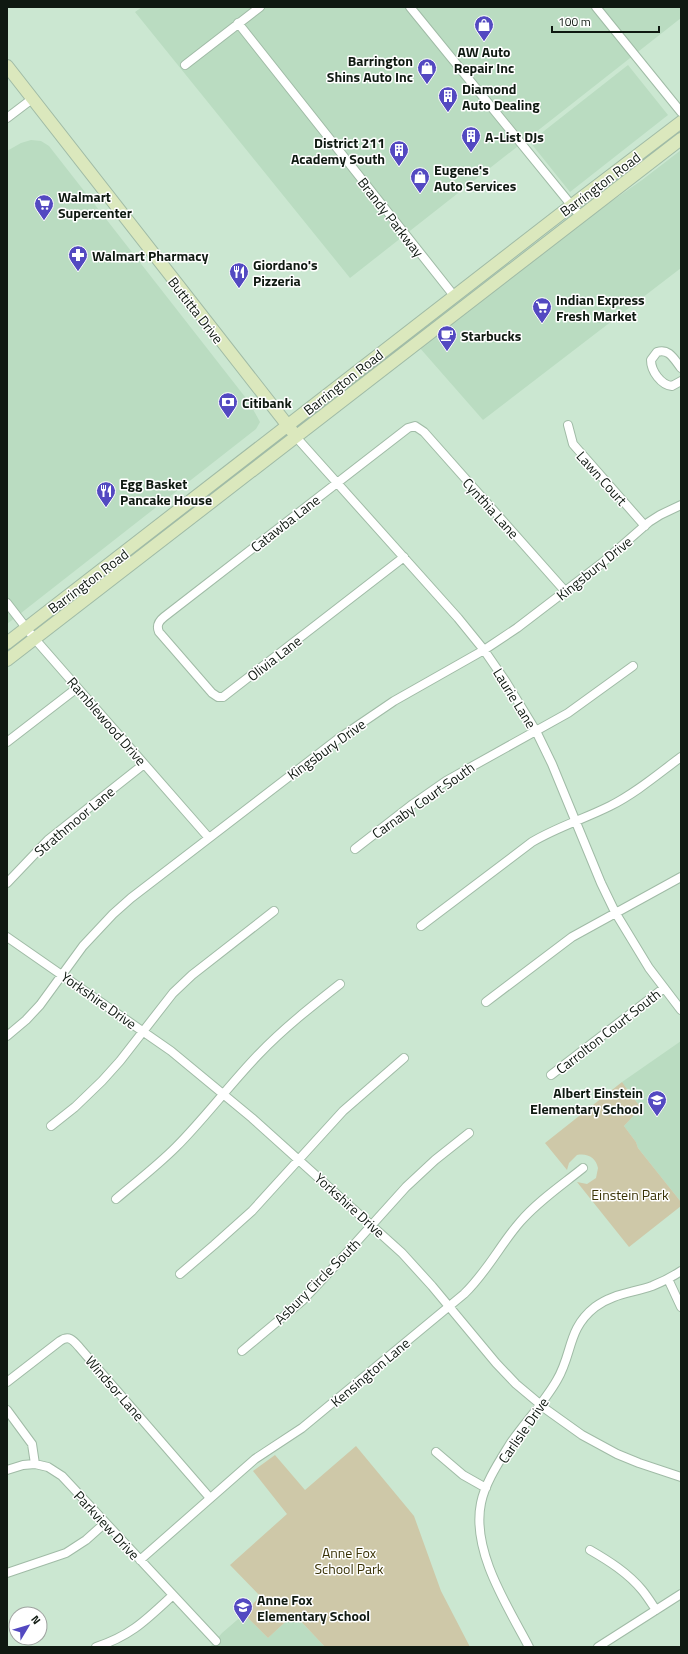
<svg xmlns="http://www.w3.org/2000/svg" width="688" height="1654" font-family="'Titillium Web',sans-serif">
<rect width="100%" height="100%" fill="#cbe7d1"/>
<path fill="#badcc1" d="M142 7H681V18L350 278 135 12Z
M628 65 668 115 570 192 530 142Z
M31 140 41 141 49 146 249 402 260 422 256 429 7 624V151L21 143Z
M681 150V268L483 420 419 347 579 224 642 180Z
M681 1041V1202L638 1148 636 1142 624 1126 641 1108 622 1082Z
M244 1614 268 1638 294 1614 325 1647H210L222 1633Z"/>
<path fill="#cec8a8" d="M622 1082 641 1108 624 1126 636 1142 638 1148 681 1202V1206L629 1247 577 1182 587 1184 596 1178 598 1168C596 1158 588 1153 577 1155L569 1163 567 1170 545 1143Z
M356 1446 414 1516 441 1591 470 1647H325L294 1614 268 1638 244 1614 260 1596 230 1565 287 1514 253 1471 275 1455 305 1490Z"/>
<g fill="none" stroke-linecap="round" stroke-linejoin="round">
<defs>
<path id="street" d="M410 7 581 217
M596 7 681 112
M238 23 455 297
M185 65 260 7
M7 118 32 99
M681 368C674 359 669 348 657 352L651 360C651 371 661 385 672 386L681 381
M568 425 573 444 645 526
M296 437 458 618 484 650 506 682 536 731 552 764 601 883 615 912 649 968 681 1010
M404 557 223 697H218L212 693 159 632C156 625 159 621 164 617L408 428 415 426 424 432 565 591
M7 603 34 638 209 838
M7 742 77 688
M355 849 413 804 446 781 568 713 633 666
M7 883 48 840 144 764
M421 926 532 842C557 827 584 819 610 806 636 793 658 774 681 757
M7 937 171 1051 252 1118 402 1253 432 1286 496 1363 516 1384 547 1410 582 1435 617 1454 639 1463 681 1477
M486 1002 572 937 681 877
M7 1036 26 1020 40 1005 83 946 113 914 131 898 338 739 394 701 484 650 517 628 602 563 649 522 660 515 681 505
M551 1075 664 988
M51 1126 75 1107 102 1081 120 1061 173 993 192 975 274 911
M116 1199C136 1182 157 1166 176 1147 205 1118 230 1084 259 1054 284 1028 312 1006 340 984
M180 1274 214 1245 252 1211 343 1111 404 1058
M668 1279 681 1307
M242 1351 302 1301 333 1268 406 1187 435 1160 469 1133
M7 1382 60 1341C69 1335 73 1340 79 1347L210 1498
M7 1410 32 1444 35 1464 48 1467 62 1476 216 1641
M436 1452 463 1475 486 1488
M7 1470 23 1465 35 1464
M590 1550C609 1561 628 1573 642 1590 647 1596 652 1604 656 1610
M140 1560 255 1459 302 1428 464 1294C487 1272 500 1245 520 1222 538 1201 562 1185 583 1168
M7 1573 66 1553 86 1540 105 1523
M96 1647C131 1636 147 1619 173 1595
M529 1647C508 1607 471 1551 481 1503 485 1483 499 1462 510 1444 525 1422 544 1403 557 1380 573 1353 567 1329 595 1307 612 1294 632 1293 652 1286 662 1282 672 1277 681 1271
M598 1647 681 1594"/>
<path id="secondary" d="M7 66 292 431
M7 643 572 205 681 122
M7 660 681 139"/>
</defs>
<use href="#street" stroke="#a0bba6" stroke-width="10"/>
<use href="#secondary" stroke="#a0bba6" stroke-width="14"/>
<use href="#street" stroke="#fff" stroke-width="8"/>
<use href="#secondary" stroke="#dbe8bd" stroke-width="12"/>
</g>
<defs>
<symbol id="shop-pin" viewBox="-11 -11 22 30"><path d="M0 17L-7.5 6A9.5 9.5 0 1 1 7.5 6Z" fill="#5349c1" stroke="#fff"/><path d="M-5-2.5h2.3a2.7 3.5 0 0 1 5.4 0H5L5.5 6h-11ZM-1.5-2.5h3a1.5 2.3 0 0 0-3 0Z" fill="#fff"/></symbol>
<symbol id="building-pin" viewBox="-11 -11 22 30"><path d="M0 17L-7.5 6A9.5 9.5 0 1 1 7.5 6Z" fill="#5349c1" stroke="#fff"/><path d="M-4-6H4V6H1V3H-1V6H-4ZM-2.5-4.3h1.7v1.8h-1.7ZM.8-4.3h1.7v1.8H.8ZM-2.5-1h1.7V.8h-1.7ZM.8-1h1.7V.8H.8Z" fill="#fff"/></symbol>
<symbol id="supermarket-pin" viewBox="-11 -11 22 30"><path d="M0 17L-7.5 6A9.5 9.5 0 1 1 7.5 6Z" fill="#5349c1" stroke="#fff"/><path d="M-6-5.5h2.5l.6 2H6L4.5 2H-2.5L-4.4-4H-6ZM-1.5 3.2a1.3 1.3 0 1 0 .1 0ZM3 3.2a1.3 1.3 0 1 0 .1 0Z" fill="#fff"/></symbol>
<symbol id="pharmacy-pin" viewBox="-11 -11 22 30"><path d="M0 17L-7.5 6A9.5 9.5 0 1 1 7.5 6Z" fill="#5349c1" stroke="#fff"/><path d="M-2-6h4v4h4v4h-4v4h-4v-4h-4v-4h4Z" fill="#fff"/></symbol>
<symbol id="restaurant-pin" viewBox="-11 -11 22 30"><path d="M0 17L-7.5 6A9.5 9.5 0 1 1 7.5 6Z" fill="#5349c1" stroke="#fff"/><path d="M-5-6h1v4h1v-4h1v4h1v-4h1v5L-1.5 .5V6h-2V.5L-5-1ZM5-6V6H3V1.5H1.5Q1.5-4 5-6Z" fill="#fff"/></symbol>
<symbol id="cafe-pin" viewBox="-11 -11 22 30"><path d="M0 17L-7.5 6A9.5 9.5 0 1 1 7.5 6Z" fill="#5349c1" stroke="#fff"/><path d="M-5.5-4.5H6V0H3Q3 3.5 0 3.5H-2.5Q-5.5 3.5-5.5 0ZM3-3.2v2h1.7v-2ZM-6 4.5H4V6H-6Z" fill="#fff"/></symbol>
<symbol id="bank-pin" viewBox="-11 -11 22 30"><path d="M0 17L-7.5 6A9.5 9.5 0 1 1 7.5 6Z" fill="#5349c1" stroke="#fff"/><path d="M-6-4H6V4H-6ZM0-2.3a2.3 2.3 0 1 0 0 4.6a2.3 2.3 0 1 0 0-4.6Z" fill="#fff"/></symbol>
<symbol id="school-pin" viewBox="-11 -11 22 30"><path d="M0 17L-7.5 6A9.5 9.5 0 1 1 7.5 6Z" fill="#5349c1" stroke="#fff"/><path d="M0-5L7-2L0 1L-7-2ZM-4 1L0 2.5L4 1V4Q0 6-4 4Z" fill="#fff"/></symbol>
</defs>
<g fill-rule="evenodd">
<use href="#shop-pin" x="473" y="14" width="22" height="30"/>
<use href="#shop-pin" x="416" y="57" width="22" height="30"/>
<use href="#building-pin" x="437" y="85" width="22" height="30"/>
<use href="#building-pin" x="460" y="125" width="22" height="30"/>
<use href="#building-pin" x="388" y="139" width="22" height="30"/>
<use href="#shop-pin" x="409" y="166" width="22" height="30"/>
<use href="#supermarket-pin" x="33" y="193" width="22" height="30"/>
<use href="#pharmacy-pin" x="67" y="244" width="22" height="30"/>
<use href="#restaurant-pin" x="228" y="261" width="22" height="30"/>
<use href="#supermarket-pin" x="531" y="296" width="22" height="30"/>
<use href="#cafe-pin" x="436" y="324" width="22" height="30"/>
<use href="#bank-pin" x="217" y="391" width="22" height="30"/>
<use href="#restaurant-pin" x="95" y="480" width="22" height="30"/>
<use href="#school-pin" x="646" y="1089" width="22" height="30"/>
<use href="#school-pin" x="232" y="1596" width="22" height="30"/>
</g>
<g text-anchor="middle" dominant-baseline="central" stroke-width="3" stroke-linejoin="round" paint-order="stroke">
<g font-size="14" font-weight="bold" fill="#0f1911" stroke="#fff" text-anchor="start">
<text x="484" y="51" text-anchor="middle">AW Auto<tspan x="484" dy="16">Repair Inc</tspan></text>
<text x="413" y="60" text-anchor="end">Barrington<tspan x="413" dy="16">Shins Auto Inc</tspan></text>
<text x="462" y="88">Diamond<tspan x="462" dy="16">Auto Dealing</tspan></text>
<text x="485" y="136">A-List DJs</text>
<text x="385" y="142" text-anchor="end">District 211<tspan x="385" dy="16">Academy South</tspan></text>
<text x="434" y="169">Eugene's<tspan x="434" dy="16">Auto Services</tspan></text>
<text x="58" y="196">Walmart<tspan x="58" dy="16">Supercenter</tspan></text>
<text x="92" y="255">Walmart Pharmacy</text>
<text x="253" y="264">Giordano's<tspan x="253" dy="16">Pizzeria</tspan></text>
<text x="556" y="299">Indian Express<tspan x="556" dy="16">Fresh Market</tspan></text>
<text x="461" y="335">Starbucks</text>
<text x="242" y="402">Citibank</text>
<text x="120" y="483">Egg Basket<tspan x="120" dy="16">Pancake House</tspan></text>
<text x="643" y="1092" text-anchor="end">Albert Einstein<tspan x="643" dy="16">Elementary School</tspan></text>
<text x="257" y="1599">Anne Fox<tspan x="257" dy="16">Elementary School</tspan></text>
</g>
<g font-size="14" fill="#0f1911" stroke="#fff">
<text transform="translate(600 184) rotate(-37)">Barrington Road</text>
<text transform="translate(391 217) rotate(52)">Brandy Parkway</text>
<text transform="translate(196 310) rotate(52)">Buttitta Drive</text>
<text transform="translate(343 382) rotate(-38)">Barrington Road</text>
<text transform="translate(602 478) rotate(48)">Lawn Court</text>
<text transform="translate(491 508) rotate(48)">Cynthia Lane</text>
<text transform="translate(285 523) rotate(-38)">Catawba Lane</text>
<text transform="translate(594 568) rotate(-39)">Kingsbury Drive</text>
<text transform="translate(88 581) rotate(-37)">Barrington Road</text>
<text transform="translate(274 658) rotate(-38)">Olivia Lane</text>
<text transform="translate(515 698) rotate(58)">Laurie Lane</text>
<text transform="translate(107 721) rotate(49)">Ramblewood Drive</text>
<text transform="translate(326 749) rotate(-36)">Kingsbury Drive</text>
<text transform="translate(423 800) rotate(-35)">Carnaby Court South</text>
<text transform="translate(74 821) rotate(-40)">Strathmoor Lane</text>
<text transform="translate(99 1000) rotate(35)">Yorkshire Drive</text>
<text transform="translate(608 1031) rotate(-38)">Carrolton Court South</text>
<text transform="translate(350 1205) rotate(42)">Yorkshire Drive</text>
<text transform="translate(317 1281) rotate(-45)">Asbury Circle South</text>
<text transform="translate(370 1372) rotate(-40)">Kensington Lane</text>
<text transform="translate(115 1388) rotate(49)">Windsor Lane</text>
<text transform="translate(523 1430) rotate(-55)">Carlisle Drive</text>
<text transform="translate(107 1525) rotate(47)">Parkview Drive</text>
</g>
<g font-size="14" fill="#393205" stroke="#fff">
<text x="630" y="1194">Einstein Park</text>
<text x="349" y="1552">Anne Fox<tspan x="349" dy="16">School Park</tspan></text>
</g>
</g>
<rect width="688" height="1654" fill="none" stroke="#0f1911" stroke-width="16"/>
<g transform="translate(28 1626) rotate(52)"><circle r="19" fill="#ffffff" stroke="#9fa3a0"/>
<path d="M0-3L7 15L0 10L-7 15Z" fill="#5349c1"/>
<text y="-6" font-size="11" font-weight="bold" text-anchor="middle" fill="#0f1911">N</text>
</g>
<path d="M552 26v6h107v-6" fill="none" stroke="#0f1911" stroke-width="2"/>
<text x="558" y="26" font-size="12" fill="#0f1911" stroke="#ffffff" stroke-width="3" paint-order="stroke">100 m</text>
</svg>
